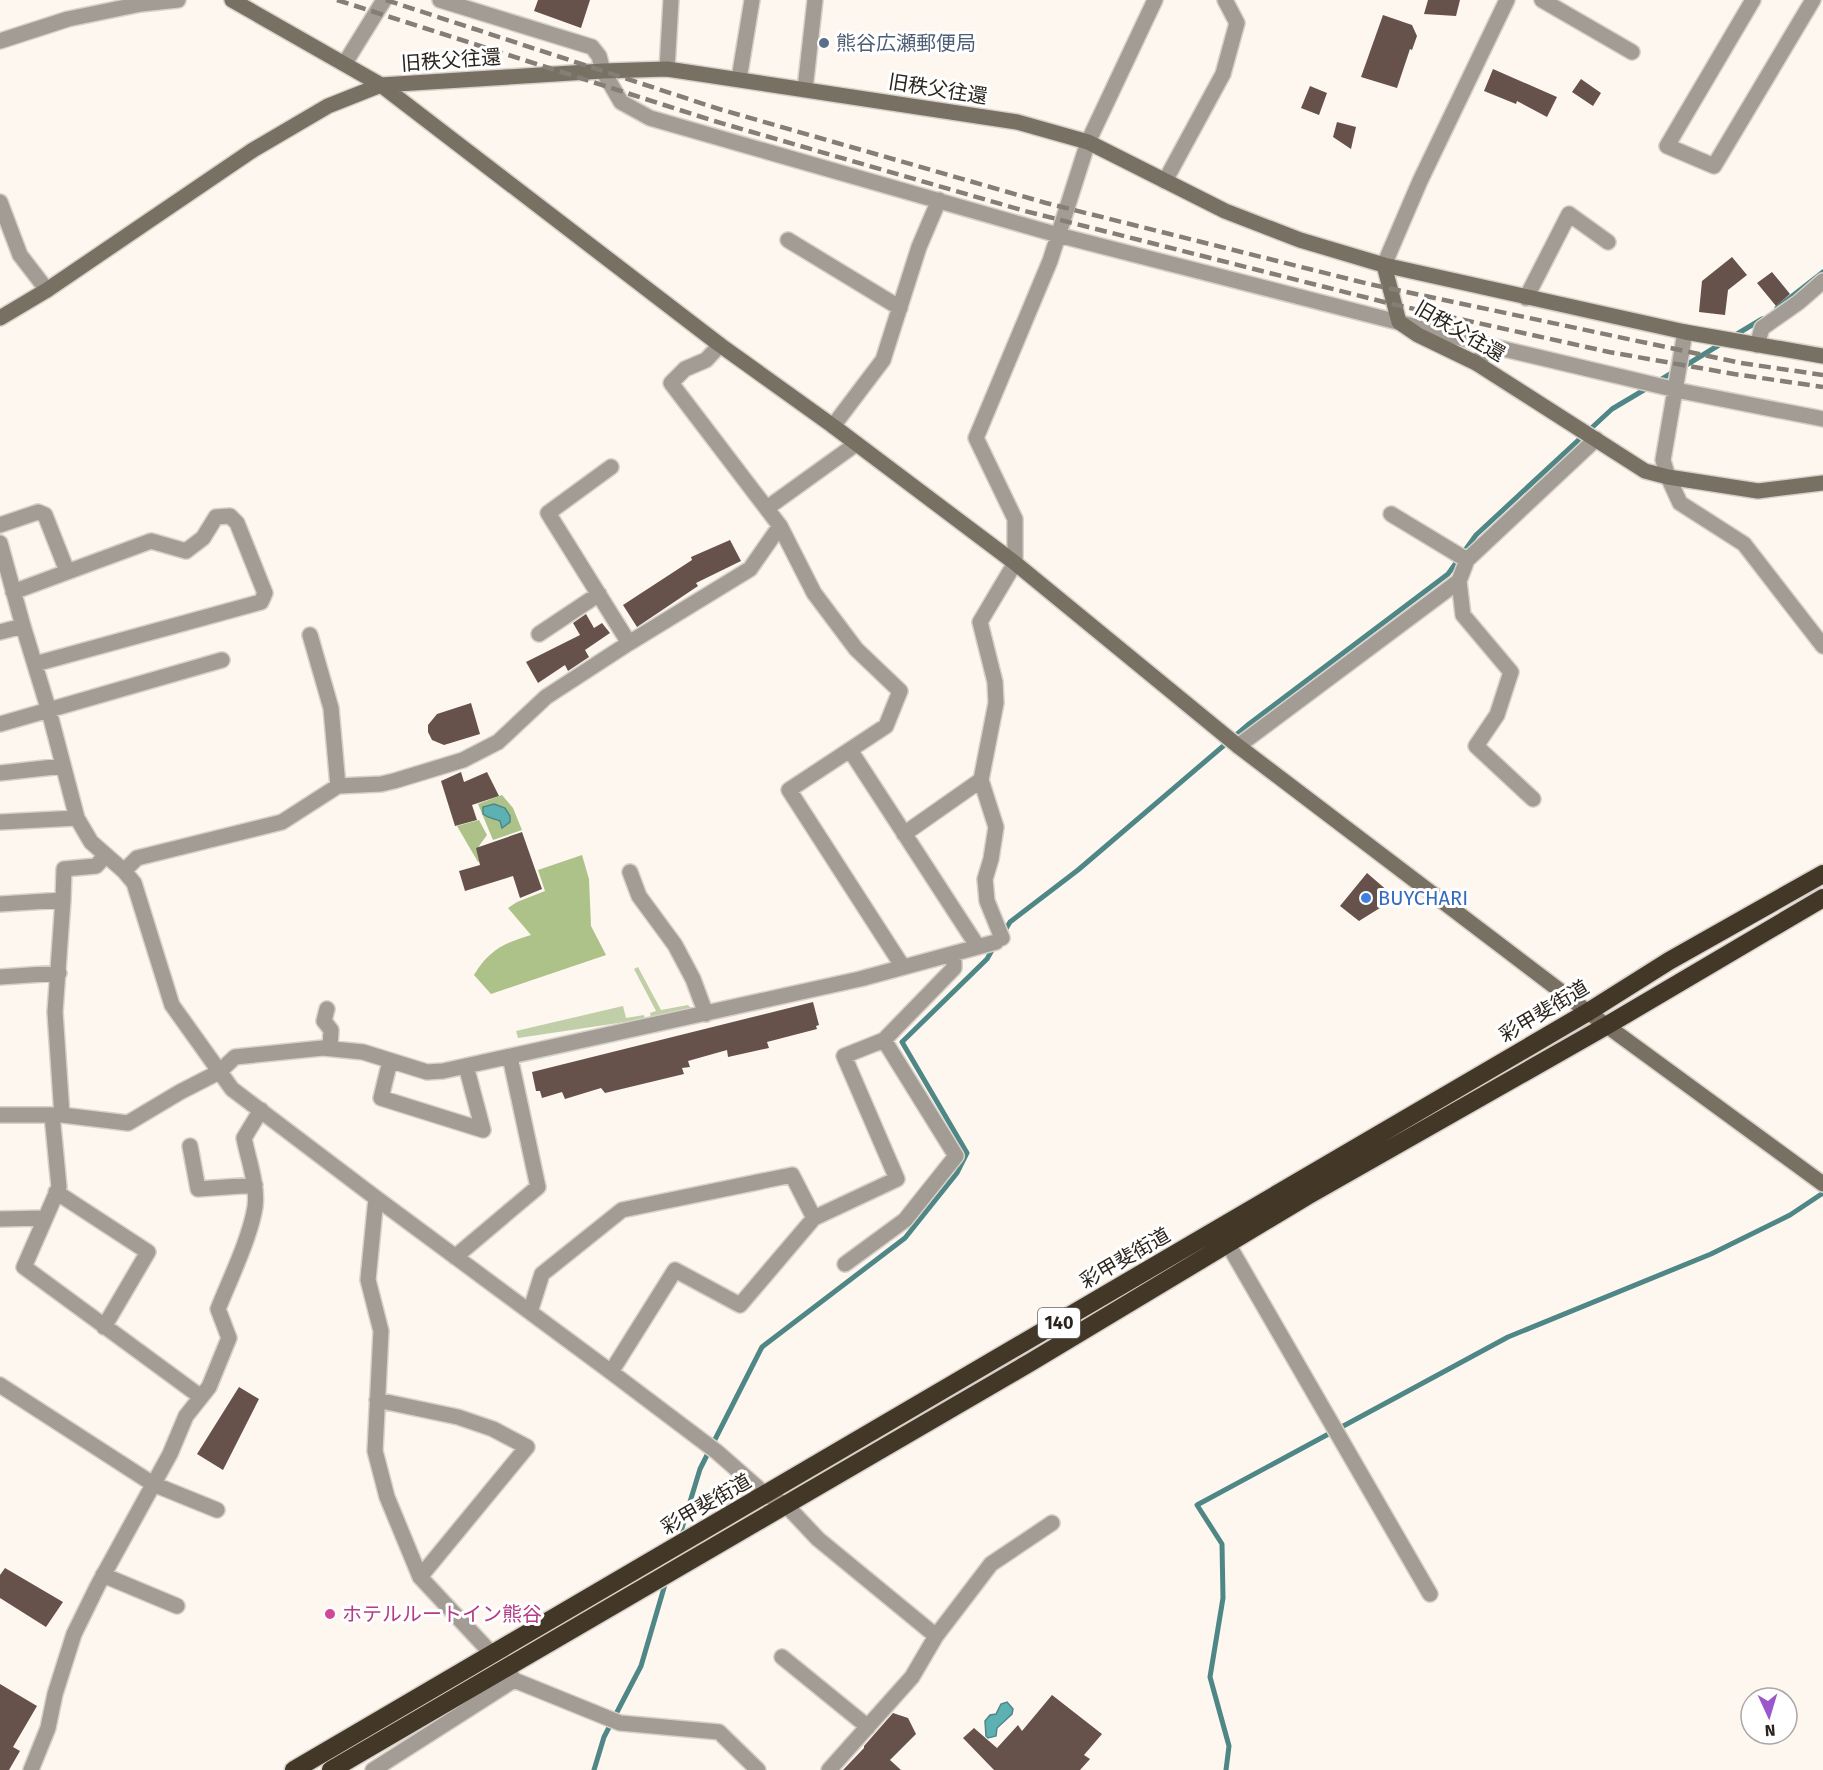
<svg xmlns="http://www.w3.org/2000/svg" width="1823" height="1770" font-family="'Fira Sans','Noto Sans JP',sans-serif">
<rect width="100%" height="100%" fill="#fdf7ef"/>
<path fill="#c0cfa7" d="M638 967 661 1010 688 1005 691 1008 651 1018 650 1013 656 1011 634 969Z
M623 1006 626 1018 644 1015 645 1019 518 1038 516 1031Z"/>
<path fill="#acc288" d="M502 795 513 808 522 830 493 840 478 804Z
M479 820 487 835 479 846 483 860 478 862 457 826Z
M582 855 589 879 591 926 606 955 491 994 474 975C489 950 504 943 531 935L508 908 517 902 545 891 538 870Z"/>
<path fill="#5eb1b3" stroke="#4e8786" stroke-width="1.5" d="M494 804 505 808 510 816V822L502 828 500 821C494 818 489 819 483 814V807Z
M1007 1702 1013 1709 1012 1714 997 1728 996 1736 988 1738 986 1736 985 1721 990 1715 996 1714 1001 1704Z"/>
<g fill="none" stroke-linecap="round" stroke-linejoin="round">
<path stroke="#4e8786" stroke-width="5" d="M1777 308 1823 272
M1732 337 1762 319
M1683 367 1724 342
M1657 382 1675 371
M1004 932 1010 922 1078 870 1249 724 1448 574 1476 535 1612 409 1649 387
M679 1538 700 1469 762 1347 905 1238 957 1173 967 1153 902 1042 987 959 995 945
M594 1770 604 1737 641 1666 666 1581
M1226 1770 1229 1746 1210 1677 1223 1598 1222 1544 1197 1505 1508 1337 1711 1254 1790 1215 1823 1193"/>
</g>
<path fill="#67524b" d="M538 0H590L581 28 534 11Z
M1428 0H1460L1456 16 1424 14Z
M1383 15 1412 25 1417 36 1412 50 1410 49 1397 88 1361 77Z
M1493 69 1557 97 1547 117 1517 101 1516 104 1484 91Z
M1581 79 1601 93 1593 106 1572 92Z
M1310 86 1327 93 1319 115 1301 108Z
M1337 122 1356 127 1351 149 1333 137Z
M1732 257 1747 275 1728 290 1725 315 1699 312 1702 281Z
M1772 272 1790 294 1776 306 1757 283Z
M730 540 741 561 696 583 698 586 637 627 623 605 692 560 691 557Z
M586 614 594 628 602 623 610 633 585 650 589 657 568 671 565 665 538 683 526 662 580 635 573 623Z
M471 703 480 734 444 745 432 740 428 732V725L437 714Z
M461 772 464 782 487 772 499 796 472 805 477 820 455 826 441 781Z
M522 832 542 889 520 898 513 876 465 891 459 871 480 865 476 848Z
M1367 873 1396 898 1359 921 1340 906Z
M813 1002 819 1025 816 1026 817 1029 767 1042 769 1048 728 1057 727 1050 688 1061 690 1067 682 1068 684 1074 605 1093 601 1088 565 1099 562 1092 542 1098 540 1091H536L532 1072Z
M239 1387 259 1399 223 1470 197 1454Z
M5 1568 63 1602 46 1627 0 1598V1575Z
M0 1684 37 1706 13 1747 20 1751 9 1770H0Z
M1052 1695 1102 1734 1084 1755 1090 1759 1080 1770H994L963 1738 974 1728 997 1748 1018 1725 1022 1731Z
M893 1713 908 1718 916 1734 890 1760 901 1770H843L864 1748V1746Z"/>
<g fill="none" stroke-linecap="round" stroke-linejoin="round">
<defs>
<path id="street" d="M440 0 592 47 599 56 603 71 621 102 650 118 1058 235 1491 346
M1542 0 1632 52
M1753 0 1667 146 1714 166 1813 0
M0 41 68 19 141 4 178 0
M345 63 384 0
M667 69 671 0
M739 79 752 0
M805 89 815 0
M1165 181 1223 74 1237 23 1225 0
M0 202 20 255 47 290
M788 240 900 308
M1384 265 1420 181 1507 0
M1526 298 1569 214 1608 242
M1685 332 1663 460 1668 477 1680 503 1744 544 1823 646
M1757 345 1762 328 1799 302 1823 281
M1476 363 1491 346 1681 391 1823 419
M833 426 883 360 919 247 939 200
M611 467 548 513 629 643
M767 508 856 444
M1391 514 1467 560
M0 525 38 512 45 515 67 571
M780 526 814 593 856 649 900 691 886 726 789 790 903 967
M0 543 23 626 49 711 77 818 91 842 124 871 134 883 172 1005 232 1089 376 1198 611 1372 717 1452 766 1495 785 1504 818 1539 936 1636 912 1677 829 1770
M1459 581 1463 615 1511 672 1497 715 1476 746 1533 799
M13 592 151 541 186 551 203 538 216 517 230 516 237 523 265 593 261 602 35 664
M0 632 23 626
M539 634 599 594
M310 635 331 708 338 786
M0 724 222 660
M1238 746 1459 581 1467 560 1596 439
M850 750 978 947
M0 773 63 766
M981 780 996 703 995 682 980 622 1015 563V519L976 438 1050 261 1088 142 1155 0
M0 822 77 818
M904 834 981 780 996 827 991 859 985 879 987 901 1002 938
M124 871 137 858 282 822 338 786 381 784 394 781 463 760 498 742 546 697 629 643 750 569 780 526 671 383 685 369 706 360 720 345
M630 872 639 896 675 945 693 979 706 1014
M63 900 64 869 96 866 106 855
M0 904 63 900 55 1012 62 1115
M0 977 59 973
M327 1009 324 1021 331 1030 330 1049
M390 1061 381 1098 483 1130 466 1066
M0 1115H62L128 1123 180 1092 219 1072 235 1057 323 1048 363 1052 427 1072 443 1071 860 979 996 942
M52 1115 59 1187 24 1267 201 1397
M190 1146 198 1189 255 1185
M56 1192 148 1252 104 1327
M376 1198 368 1280 381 1331 375 1451 387 1497 420 1577 492 1654
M0 1219 45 1218
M1228 1244 1430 1594
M455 1257 538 1187 510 1057
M845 1264 905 1220 956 1156 884 1040
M530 1312 542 1274 622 1210 792 1175 814 1218
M611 1372 675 1270 740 1305 814 1218 897 1179 844 1056 884 1040 954 968V954
M0 1385 153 1484 217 1510
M377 1400 458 1417 493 1429 527 1447 420 1577
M103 1575 177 1606
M936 1636 991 1564 1052 1523
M782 1657 868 1727
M514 1680 620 1723 719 1732 758 1770
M31 1770 48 1728 55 1694 74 1634 98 1585 170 1454 186 1416 209 1387 229 1338 218 1309C230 1279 250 1238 255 1207 258 1185 248 1159 244 1138L261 1110
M373 1770 514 1680 509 1672"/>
<path id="secondary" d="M232 0 381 85 720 345 833 426 1015 563 1238 746 1588 1012 1823 1184
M1384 265 1399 322 1418 335 1476 363 1645 471 1668 477 1758 491 1823 483
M0 318 47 290 253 150 328 106 381 85 603 71 667 69 1017 122 1088 142 1225 211 1300 240 1384 265 1685 332 1823 356"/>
<path id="highway" d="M294 1770 1588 1012 1669 961 1823 874
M331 1770 1031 1362 1307 1196 1606 1026 1823 898"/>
</defs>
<use href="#street" stroke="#d7d1c9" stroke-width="18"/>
<use href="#secondary" stroke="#d7d1c9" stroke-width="18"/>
<use href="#highway" stroke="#d7d1c9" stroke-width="21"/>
<use href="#street" stroke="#a29c94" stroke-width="15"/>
<use href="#secondary" stroke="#797064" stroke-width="15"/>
<use href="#highway" stroke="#433828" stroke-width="18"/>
<path stroke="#847e77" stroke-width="4.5" stroke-dasharray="12 6" stroke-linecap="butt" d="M337 0 714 121 1025 211 1392 304 1609 352 1734 374 1823 387
M386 0 719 109 1046 203 1369 284 1741 363 1823 375"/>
</g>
<circle fill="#5c6f8a" stroke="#fff" stroke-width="2" cx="824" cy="43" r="6"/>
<circle fill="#3f7fe0" stroke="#fff" stroke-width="2" cx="1366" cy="898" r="6"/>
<circle fill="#d1479c" stroke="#fff" stroke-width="2" cx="330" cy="1614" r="6"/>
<g text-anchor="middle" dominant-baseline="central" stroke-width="6" stroke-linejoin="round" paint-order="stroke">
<rect fill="#fff" stroke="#6a6661" stroke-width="1.5" x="1038" y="1308" width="42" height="30" rx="4.5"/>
<g font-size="18" font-weight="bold" fill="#2a241d">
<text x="1059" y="1323">140</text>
</g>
<g font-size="20" fill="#4e5e75" stroke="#fff" text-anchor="start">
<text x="836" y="43">熊谷広瀬郵便局</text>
</g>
<g font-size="20" fill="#2a241d" stroke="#fff">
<text transform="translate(451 60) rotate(-4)">旧秩父往還</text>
<text transform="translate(938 89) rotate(9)">旧秩父往還</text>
<text transform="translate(1460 331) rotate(30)">旧秩父往還</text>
<text transform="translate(1544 1011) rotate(-31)">彩甲斐街道</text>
<text transform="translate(1125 1258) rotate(-30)">彩甲斐街道</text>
<text transform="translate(706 1504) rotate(-30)">彩甲斐街道</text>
</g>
<g font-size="20" fill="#366cbe" stroke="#fff" text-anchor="start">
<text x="1378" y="898">BUYCHARI</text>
</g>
<g font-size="20" fill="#b23c85" stroke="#fff" text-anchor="start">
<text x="342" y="1614">ホテルルートイン熊谷</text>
</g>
</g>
<g transform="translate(1769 1716) rotate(176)"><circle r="28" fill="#ffffff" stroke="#aaa7a5" stroke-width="1.5"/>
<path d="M0-4.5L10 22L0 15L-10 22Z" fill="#9b57cc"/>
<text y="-9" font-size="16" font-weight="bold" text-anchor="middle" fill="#2a241d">N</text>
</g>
</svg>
